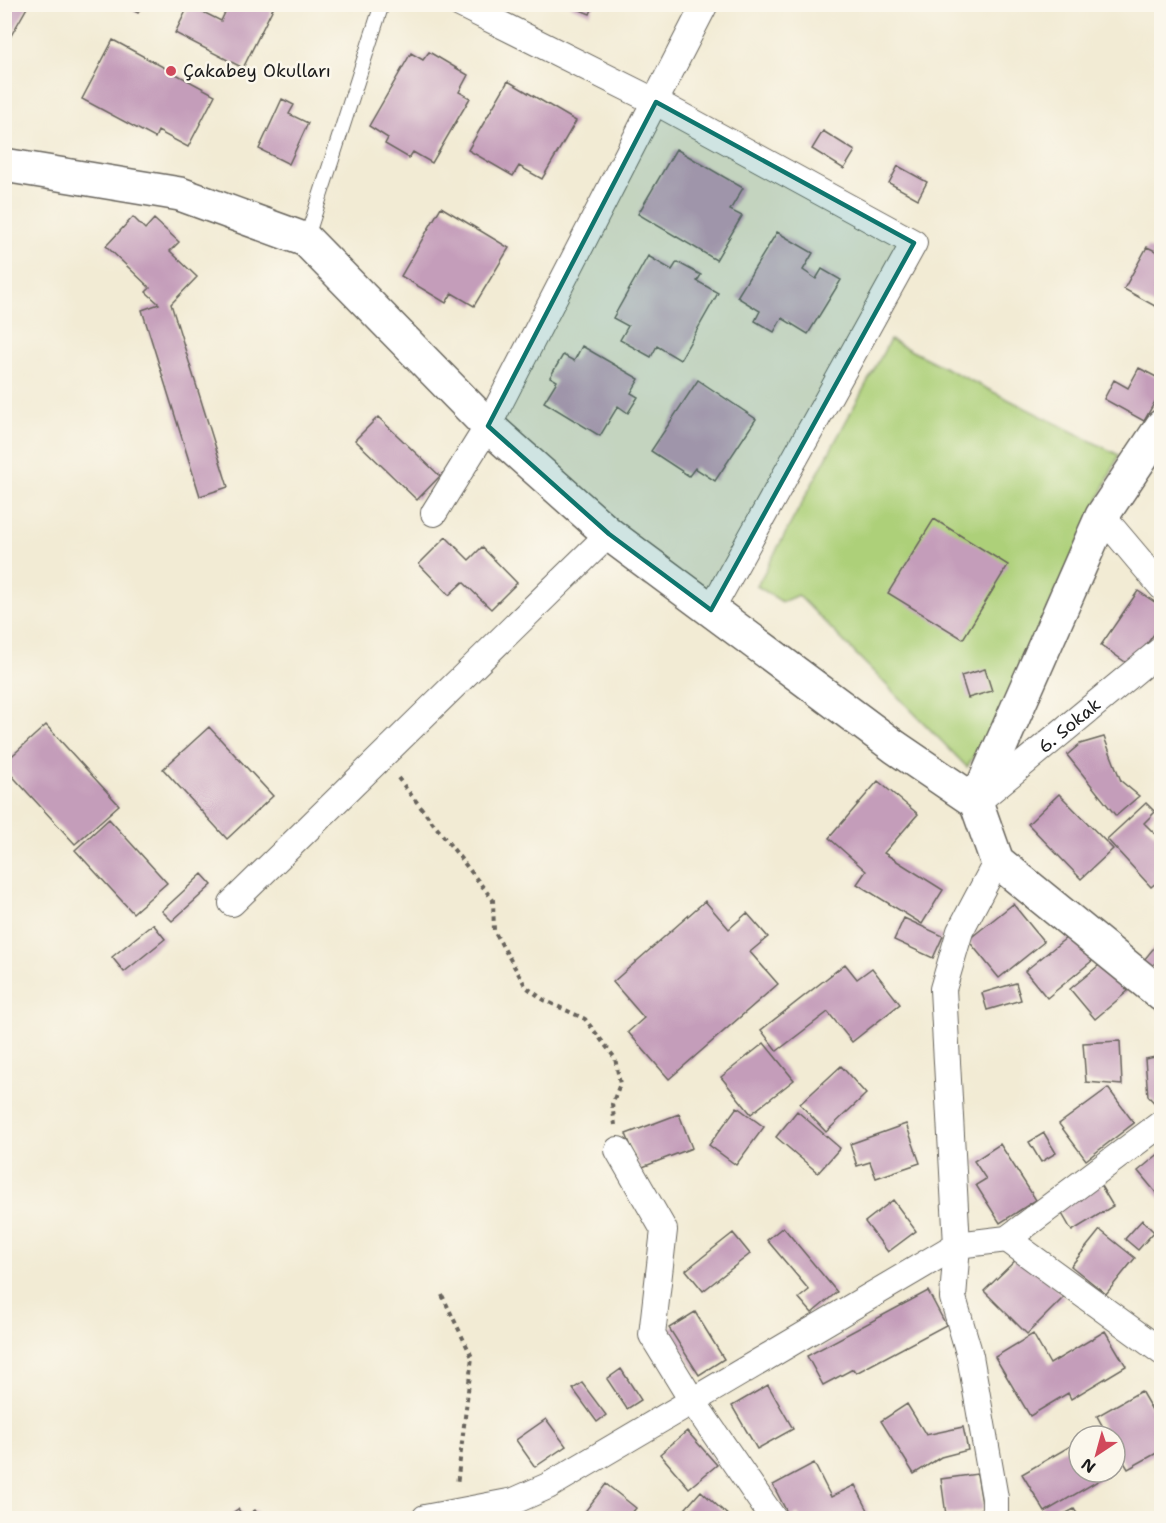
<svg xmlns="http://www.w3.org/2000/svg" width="1166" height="1523" font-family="'Shantell Sans',sans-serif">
<rect width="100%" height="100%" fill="#fbf7ec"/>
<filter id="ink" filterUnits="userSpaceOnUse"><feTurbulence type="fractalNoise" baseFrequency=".0167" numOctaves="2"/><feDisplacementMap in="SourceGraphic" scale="12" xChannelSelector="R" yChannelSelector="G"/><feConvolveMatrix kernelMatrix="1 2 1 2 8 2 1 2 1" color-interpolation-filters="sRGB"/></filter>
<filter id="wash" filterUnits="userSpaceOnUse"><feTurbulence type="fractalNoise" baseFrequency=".008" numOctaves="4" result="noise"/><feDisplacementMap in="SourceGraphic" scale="24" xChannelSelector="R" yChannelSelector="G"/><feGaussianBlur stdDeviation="1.35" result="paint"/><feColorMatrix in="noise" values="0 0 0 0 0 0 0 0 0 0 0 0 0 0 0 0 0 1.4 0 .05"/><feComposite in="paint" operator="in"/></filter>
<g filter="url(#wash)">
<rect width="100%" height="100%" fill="#f2ebd4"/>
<path fill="#add079" stroke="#64764a" stroke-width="1.5" d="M890 340 1119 455 1000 714 967 767 798 595 782 602 757 586Z"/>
<g id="blocks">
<path fill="#c49dba" d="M4 4H29L4 48Z
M121 4H143L138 13Z
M229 4H275L243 68 175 33 189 5 221 21Z
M568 5H594L590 14Z
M113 40 215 95 188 147 158 131 155 138 82 99Z
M429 52 468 75 459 92 470 98 432 163 413 152 409 158 385 144 388 138 369 126 411 53 423 60Z
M508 81 576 121 542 179 519 166 513 176 468 150Z
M282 99 294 105 289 114 308 123 289 164 259 149Z
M823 131 855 151 844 169 812 149Z
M676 149 743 188 730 210 742 216 716 260 638 214Z
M898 166 927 182 918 199 889 183Z
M441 207 509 248 474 306 452 293 446 303 401 276Z
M133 217 145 229 154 219 179 242 170 251 197 277 171 304 228 487 200 496 142 310 159 304 146 292 150 288 106 246Z
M777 232 813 253 803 270 816 279 822 269 841 280 808 334 782 318 774 332 755 321 760 311 737 297Z
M1147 247 1162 254V310L1124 289Z
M648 256 672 270 677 262 701 275 697 281 718 293 680 360 657 346 651 357 620 340 628 326 613 318Z
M582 346 639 379 631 393 638 397 628 413 618 406 600 436 544 402 557 381 550 377 563 355 574 361Z
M1139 368 1162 380V389L1144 421 1104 399 1114 380 1128 388Z
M698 380 756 419 715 481 695 468 689 476 651 451Z
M378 417 440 476 417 500 355 440Z
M934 519 1008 565 963 639 888 593Z
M446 537 469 560 482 547 517 583 491 609 463 582 449 595 419 564Z
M1138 591 1162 607V623L1131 666 1101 645Z
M985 669 992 691 968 698 961 676Z
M46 725 119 805 75 844 4 767V763Z
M209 727 273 796 227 839 163 769Z
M1104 737 1121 781 1139 796 1116 816 1067 755 1080 744Z
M878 781 918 814 884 853 943 890 922 924 857 884 866 871 829 838Z
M1059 794 1113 849 1081 879 1028 824Z
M1146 803 1155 812 1144 823 1162 841V878L1151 887 1107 839Z
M109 819 167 883 133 913 75 850Z
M202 874 212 885 172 921 162 911Z
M705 901 729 929 747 913 768 937 750 952 778 984 669 1079 628 1032 644 1018 613 982Z
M1013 904 1044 942 999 978 968 940Z
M904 918 943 936 933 958 894 940Z
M153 924 165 939 124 972 112 957Z
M1071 934 1093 960 1047 998 1025 971Z
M1162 938V968L1155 963 1147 972 1139 966Z
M1103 962 1128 991 1095 1019 1070 989Z
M845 964 857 979 872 968 900 1004 852 1042 828 1012 777 1051 761 1030Z
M1016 983 1021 1000 987 1010 982 993Z
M1120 1041 1122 1085 1086 1082 1083 1043Z
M764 1043 794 1080 751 1114 721 1077Z
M1160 1056 1162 1058V1111L1148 1096 1145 1059Z
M841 1066 866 1094 826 1132 800 1104Z
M1108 1088 1134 1123 1086 1160 1059 1124Z
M737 1107 764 1127 736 1165 709 1145Z
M797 1111 840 1148 818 1173 776 1137Z
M679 1114 692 1148 640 1168 626 1134Z
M906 1124 920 1163 876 1178 870 1162 857 1166 850 1144Z
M1044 1133 1056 1153 1041 1162 1029 1142Z
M1000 1144 1036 1200 1000 1223 976 1185 986 1179 974 1161Z
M1162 1151V1200L1138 1171Z
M1098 1181 1113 1206 1072 1231 1057 1205Z
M893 1200 916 1231 888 1252 865 1222Z
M1142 1220 1154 1232 1138 1250 1125 1239Z
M783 1227 837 1292 812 1313 799 1298 809 1290 767 1240Z
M1100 1230 1135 1258 1106 1294 1071 1266Z
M733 1233 750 1254 703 1291 686 1270Z
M1022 1254 1064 1297 1027 1334 984 1291Z
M928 1291 946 1325 856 1373 853 1369 823 1385 807 1356Z
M695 1312 724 1359 699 1375 669 1328Z
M1105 1331 1126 1366 1071 1399 1068 1393 1030 1416 995 1357 1033 1334 1050 1364Z
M621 1369 641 1400 627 1409 607 1379Z
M582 1383 606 1415 597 1422 573 1389Z
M768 1385 793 1429 757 1449 732 1406Z
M1141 1391 1162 1427V1450L1128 1469 1115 1447V1436H1108L1097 1416Z
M907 1404 926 1435 963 1427 968 1450 941 1457 914 1474 881 1421Z
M546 1419 566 1446 535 1467 516 1440Z
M687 1431 717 1465 689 1488 660 1454Z
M1079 1441V1472H1100L1103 1478 1045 1512 1022 1474Z
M814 1463 831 1497 855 1485 872 1518H800L798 1514 790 1518 773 1485Z
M977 1474 983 1509 946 1515 941 1479Z
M606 1484 636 1508 628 1518H580Z
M701 1491 731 1518H669L672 1513 679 1516Z
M238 1509 244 1517 255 1510 261 1518H225Z
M1074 1509 1080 1518H1057Z"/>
</g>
</g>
<g filter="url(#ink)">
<use href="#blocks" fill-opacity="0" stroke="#67645c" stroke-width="1.5"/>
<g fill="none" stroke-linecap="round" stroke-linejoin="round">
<defs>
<path id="service" d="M306 240 382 4"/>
<g id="minor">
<path d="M460 4 656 102 914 243 711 610"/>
<path d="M434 513 488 426 705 4"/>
<path d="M1102 516 1162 587"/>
<path id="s1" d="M977 802 1162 649"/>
<path d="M232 903 609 534"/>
<path d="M618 1150 664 1230 652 1335 693 1402 773 1518"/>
<path d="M1007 1239 1162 1352"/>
<path d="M425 1518 514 1501 548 1486 957 1245 943 989 960 931 997 861"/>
<path d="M995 1518V1498L970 1356 953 1298 957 1245 1007 1239 1162 1123"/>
</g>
<path id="tertiary" d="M4 165 180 194 306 240 488 426 609 534 895 747 976 802 997 861 1162 995
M976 802 1102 516 1162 426"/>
</defs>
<use href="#service" stroke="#67645c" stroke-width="16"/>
<use href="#minor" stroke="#67645c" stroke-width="28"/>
<use href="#tertiary" stroke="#67645c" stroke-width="36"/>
<path stroke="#67645c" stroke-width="4" stroke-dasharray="4.5 4.5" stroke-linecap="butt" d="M398 778 493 900 494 931 526 987 544 1000 585 1019 615 1058 620 1084 612 1104 615 1125
M442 1295 472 1357 457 1485"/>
<use href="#service" stroke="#fff" stroke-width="14"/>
<use href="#minor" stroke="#fff" stroke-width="26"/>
<use href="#tertiary" stroke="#fff" stroke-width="33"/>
</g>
</g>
<path fill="#0f766e" fill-opacity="0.2" stroke="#0f766e" stroke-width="4.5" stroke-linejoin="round" d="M656 102 914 243 711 610 609 534 488 426Z"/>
<circle fill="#d1495b" stroke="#fbf7ec" stroke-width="2" cx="171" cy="71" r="6"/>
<g text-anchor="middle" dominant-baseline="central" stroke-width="5" stroke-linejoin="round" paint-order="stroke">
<g font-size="18" fill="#1c1c1c" stroke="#fbf7ec" text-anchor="start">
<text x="183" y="71">Çakabey Okulları</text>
</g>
<g font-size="18" fill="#1c1c1c" stroke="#fbf7ec">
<text stroke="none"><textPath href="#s1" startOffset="120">6. Sokak</textPath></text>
</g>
</g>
<rect width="1166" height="1523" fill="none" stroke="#fbf7ec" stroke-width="24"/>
<g transform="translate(1097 1454) rotate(216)"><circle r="28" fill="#fbf7ec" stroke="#a29f99" stroke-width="1.5"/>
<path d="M0-4.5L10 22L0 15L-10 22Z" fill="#d1495b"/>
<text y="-9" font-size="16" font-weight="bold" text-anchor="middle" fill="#1c1c1c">N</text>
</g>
</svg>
